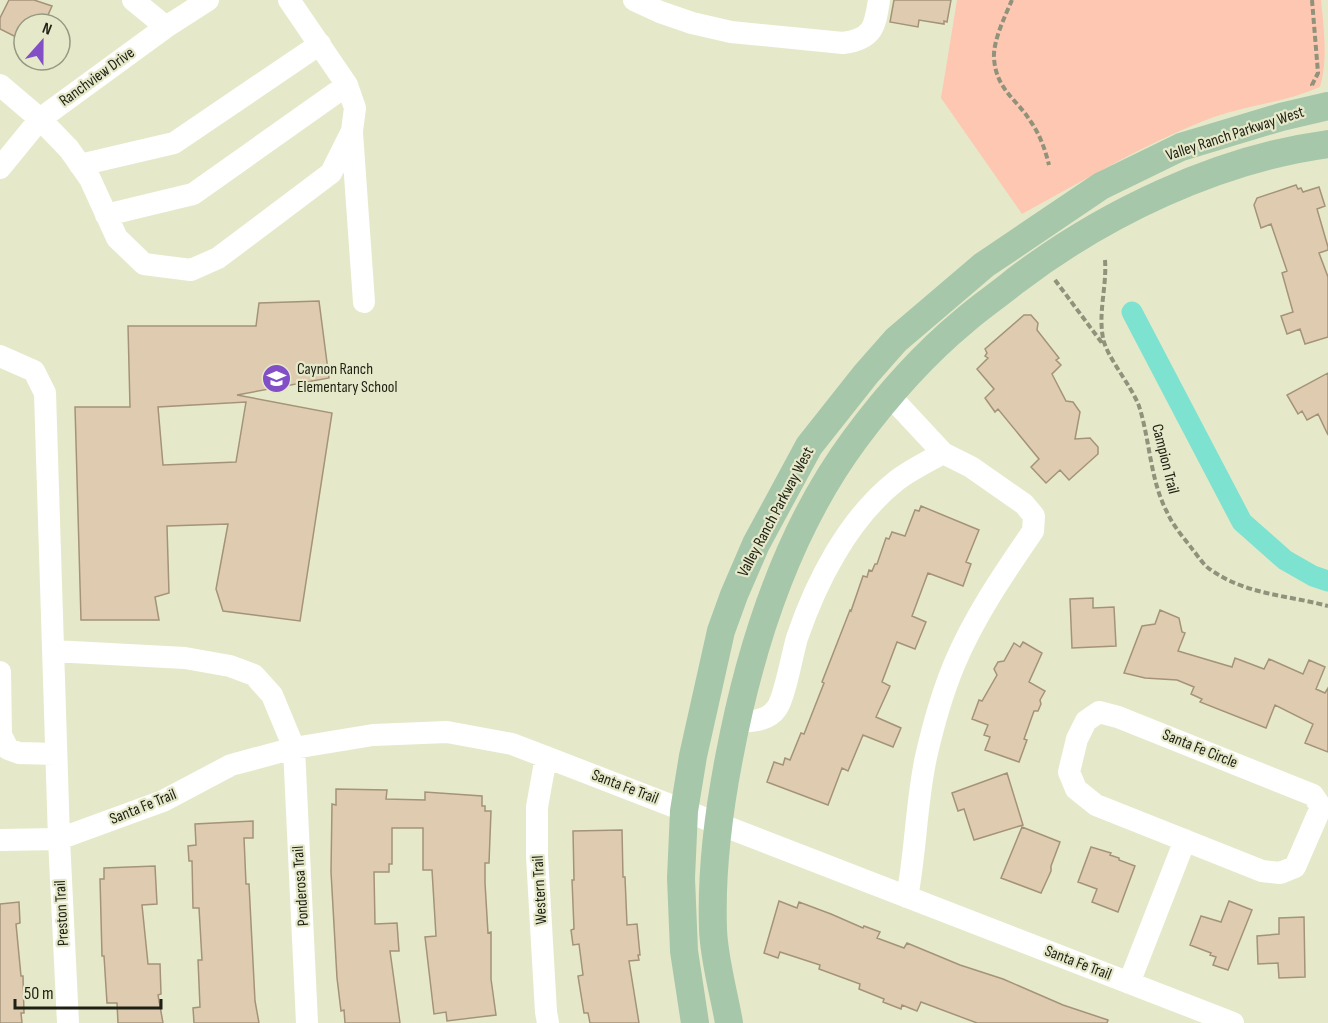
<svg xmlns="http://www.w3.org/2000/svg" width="1328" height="1023" font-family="'Sofia Sans Condensed',sans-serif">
<rect width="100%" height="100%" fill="#e6e9c9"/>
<path fill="#fdc7b1" d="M957 0H1321C1324 29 1328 60 1320 87 1286 102 1249 105 1214 117 1147 142 1085 180 1022 214L941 98Z"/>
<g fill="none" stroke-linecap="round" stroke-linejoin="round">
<path stroke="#7de2d0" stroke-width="21" d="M1132 312 1242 522 1285 560 1313 576 1328 581"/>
</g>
<path fill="#dfccb0" stroke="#a49378" stroke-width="1.5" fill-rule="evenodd" d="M9 0H34L52 6 44 24H24V41L0 29V18Z
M894 0H951L947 22 944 21V24L919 20 918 27 890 22Z
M1296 185 1298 189 1301 188 1303 192 1319 187 1325 206 1317 209 1328 247V250L1319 253 1328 277V337L1305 344 1300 329 1287 334 1281 316 1293 312 1282 273 1287 271 1271 224 1261 228 1254 205 1257 198Z
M319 301 329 378 237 395 332 413 300 621 223 611 216 589 228 524 167 526 169 593 155 597 159 620H81L75 407H130L128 326H256L259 303ZM246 402 236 462 163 465 158 407Z
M1024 315H1031L1038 323 1037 330 1059 358 1056 360 1061 365 1052 374 1066 401 1073 402 1080 412 1075 439 1090 438 1098 447V454L1069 480 1060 470 1046 483 1031 467 1039 459 998 409 995 412 985 398 994 389 977 369 988 358 985 356 987 353 985 349Z
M1328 373V435L1318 414 1307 420 1302 411 1298 414 1287 395Z
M921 506 979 530 966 562 971 564 963 586 928 573 912 616 926 622 915 649 897 642 882 682 890 686 876 717 901 728 893 747 863 735 848 771 842 768 828 805 767 782 774 762 783 765 785 758 790 760 801 733 804 734 824 683 822 682 850 610 851 611 863 576 867 577 869 570 872 571 875 564H877L886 538 889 539 892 532 905 536 915 510 919 511Z
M1093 598V608L1114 607 1116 646 1072 648 1070 599Z
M1160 610 1179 618 1182 632 1185 633 1178 651 1232 667 1235 658 1264 669 1269 659 1303 674 1309 660 1325 667 1316 689 1325 693 1328 688V752L1305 743 1313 724 1275 705 1266 728 1200 702 1202 699 1191 694 1194 687 1177 680 1145 678 1124 673 1142 626 1155 624Z
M1023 642 1042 653 1029 682 1045 691 1040 700 1041 704 1038 711H1034L1024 739 1027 740 1019 762 985 750 990 737 984 735 988 725 972 719 979 700 982 701 997 675 994 669 998 662 1004 661 1014 643 1020 647Z
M1007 773 1023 825 974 840 964 809 958 811 952 793Z
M336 789 387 790 386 799 425 800V792L482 796V806H485V811H491L489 863H485V883L488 933 491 932V979L496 1015 447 1021 446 1012 434 1014 425 937 436 936 432 870H423V828H392V864H389V872H374L375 924 397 923 399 951H390L400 1023H345L344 1010 341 1011 337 978 331 872 332 804 336 805Z
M253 821V838H244L246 884H249L255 1001 259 1023H194L193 1008 200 1007 198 960H202L199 908H193L192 861H189L188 846 196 845 195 824Z
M1022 827 1060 842 1051 866V871L1041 893 1001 878Z
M622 830 623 877H625L627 925 637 924 640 955H638L639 960 629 961 639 1023H590L588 1013H584L578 976 583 975 579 944 573 945 571 930 574 929 572 880H574L573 831Z
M1091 847 1111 853 1110 855 1119 858V860L1135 866 1118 912 1092 902 1097 889 1078 882Z
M155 866 157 904 142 905 148 964H160L161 994 158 995 163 1023H118L117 1003H107L104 956H102L100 879H104V868Z
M779 901 797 908 799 902 831 914 863 928 864 926 880 932 877 938 904 948 907 943 960 965 1003 979 1063 1005 1108 1020 1107 1023H977L921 1002 917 1011 902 1005 901 1009 883 1002 884 999 859 989 860 984 819 969 820 965 780 952 778 958 764 953Z
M1229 901 1252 910 1228 970 1213 965 1216 957 1210 955 1211 953 1190 945 1201 916 1221 922Z
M19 902 20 923 16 924 21 976H23L24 1013H21L22 1023H0V904Z
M1304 917 1305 977 1279 978 1278 963 1258 964 1257 936 1279 934V918Z"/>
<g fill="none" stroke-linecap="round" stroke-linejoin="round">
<path stroke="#90927b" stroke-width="4" stroke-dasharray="6 3" stroke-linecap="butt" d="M1012 0C1005 16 993 41 994 58 996 90 1017 99 1031 122 1040 135 1045 149 1049 165
M1312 0 1318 73 1312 85 1313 87
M1105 260C1107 286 1098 312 1103 338 1106 356 1131 385 1139 406 1150 440 1150 480 1167 512 1173 526 1184 538 1193 550 1198 556 1204 566 1211 570 1247 595 1287 595 1328 606
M1055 280 1102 343"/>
<path stroke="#fff" stroke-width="22" d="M133 0 166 27
M634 0 660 12 692 23 731 32 843 43C873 39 875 27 879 0
M0 85 40 119 69 149 90 179 117 238 144 264 191 270 218 258 331 173 352 131 355 108 347 85 289 0
M352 133 364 302
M80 165 174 143 320 44
M0 168 40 119 166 27 208 0
M106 215 193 194 347 85
M0 356 34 371 45 393 59 839 68 1023
M890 396 943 453 971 467 1024 504 1034 516 1033 531C1004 573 974 617 954 665 942 694 933 726 926 757 916 803 916 851 907 897
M53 651 185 658 230 666 254 675 272 695 294 748 307 1023
M0 672 1 735 8 749 19 753 56 754
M1099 712 1118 717 1313 795 1321 807 1295 867 1280 873 1262 871 1096 805 1076 789 1069 772 1077 739 1086 721Z
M736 722C751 721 767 722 777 708 785 696 792 655 797 638 816 582 848 519 896 481 910 470 927 462 943 453
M546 757 537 807V856L546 1012 548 1023
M0 840 59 839 163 801 231 765 294 748 373 735 447 732 512 744 546 757 1233 1023
M1129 983 1185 840"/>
<path stroke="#a6c7a9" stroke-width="28" d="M695 1023 684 951 681 878 684 811 693 756 721 631 734 595 756 544 809 446 866 374 896 340 984 265 1101 186 1181 147 1281 117 1328 106
M729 1023C724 993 714 960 713 929 711 871 718 815 729 758 750 646 786 532 855 439 886 397 923 355 964 321 980 307 998 295 1015 281 1103 214 1217 159 1328 144"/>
</g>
<defs>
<symbol id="school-disc" viewBox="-11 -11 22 22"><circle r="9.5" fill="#824fc7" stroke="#e6e9c9"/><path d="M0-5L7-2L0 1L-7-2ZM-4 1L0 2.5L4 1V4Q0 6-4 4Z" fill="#fff"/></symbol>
</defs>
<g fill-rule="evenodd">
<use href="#school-disc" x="260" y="362" width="33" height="33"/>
</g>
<g text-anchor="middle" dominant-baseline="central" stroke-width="4.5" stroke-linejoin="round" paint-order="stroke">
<g font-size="16" fill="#1f2014" stroke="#e6e9c9">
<text transform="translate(97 77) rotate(-36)">Ranchview Drive</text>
<text transform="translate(1235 134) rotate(-18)">Valley Ranch Parkway West</text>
<text transform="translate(1165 459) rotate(76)">Campion Trail</text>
<text transform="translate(776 512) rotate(-62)">Valley Ranch Parkway West</text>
<text transform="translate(1200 749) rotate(22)">Santa Fe Circle</text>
<text transform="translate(625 787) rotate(21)">Santa Fe Trail</text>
<text transform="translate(143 807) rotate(-22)">Santa Fe Trail</text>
<text transform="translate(301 886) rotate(-94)">Ponderosa Trail</text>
<text transform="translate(540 890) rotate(-93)">Western Trail</text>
<text transform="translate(62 913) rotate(-93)">Preston Trail</text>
<text transform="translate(1078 963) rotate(21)">Santa Fe Trail</text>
</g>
<g font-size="16" fill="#1f2014" stroke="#e6e9c9" text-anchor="start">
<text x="297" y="369">Caynon Ranch<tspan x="297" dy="18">Elementary School</tspan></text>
</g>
</g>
<g transform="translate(42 42) rotate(21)"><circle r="28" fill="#e6e9c9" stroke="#969981" stroke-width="1.5"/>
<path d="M0-4.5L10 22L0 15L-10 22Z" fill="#824fc7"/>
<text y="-9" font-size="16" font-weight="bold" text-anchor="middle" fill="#1f2014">N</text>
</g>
<path d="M15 999v9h146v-9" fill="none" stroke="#1f2014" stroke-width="3"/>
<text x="24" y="999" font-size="18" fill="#1f2014" stroke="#e6e9c9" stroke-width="4.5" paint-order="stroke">50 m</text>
</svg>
